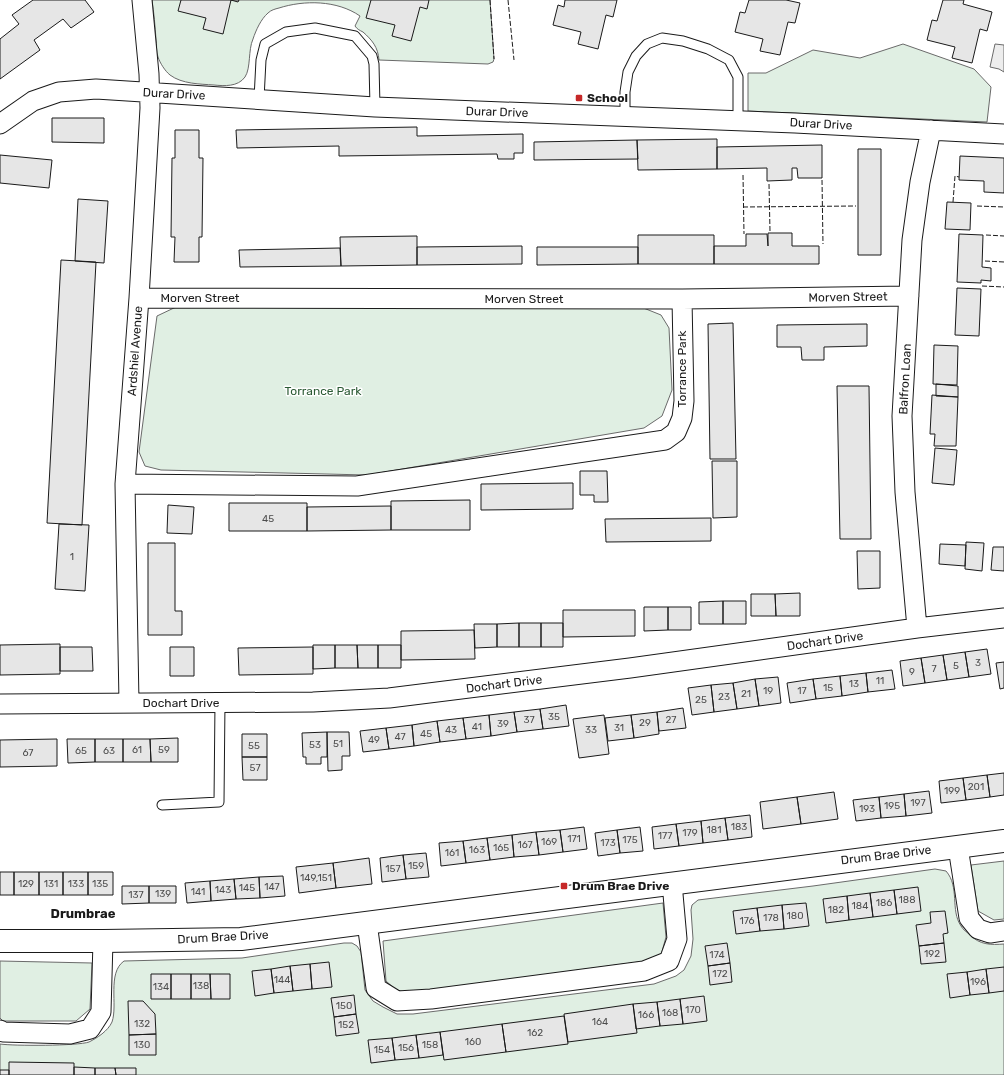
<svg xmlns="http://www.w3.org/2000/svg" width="1004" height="1075" font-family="Rubik,sans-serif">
<rect width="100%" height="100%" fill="#fff"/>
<path fill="#e0efe3" stroke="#6a6a6a" d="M152 0H490L494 59 493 62 488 64 379 60C378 47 372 40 363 32 359 30 357 29 355 26L360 16C337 0 304 0 279 8 275 9 271 10 268 13 261 19 256 30 253 39 248 50 251 68 245 77 238 87 224 86 214 85 200 84 182 84 170 75 165 71 160 63 158 57 156 52 157 45 156 39 155 26 154 13 152 0Z
M903 44 974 69 991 87 987 122 748 111V73H766L813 50 860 58Z
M176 307H641L661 315 669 328 672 390 662 416 644 428 367 475 161 470 145 466 139 452 157 316Z
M1004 861V919L994 920 978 911 971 865Z
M935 869 946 871C960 887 950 910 961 926 963 930 967 932 970 935 980 945 991 945 1004 944V1075H0V1044C13 1046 78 1046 89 1042 97 1038 108 1031 112 1022 118 1005 107 973 124 961L242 958 344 943H352L357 946 361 952 365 990 373 1001 383 1007 397 1014H413L654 984 676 976 684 970 691 956 693 939 691 910 692 905 698 900 813 886Z
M663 903 666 937 661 955 646 961 409 993 396 990 386 981 383 941Z
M0 961 92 963 90 1009 76 1021H3L0 1018Z"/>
<path fill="#ededed" stroke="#6a6a6a" d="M995 44 1004 45V72L999 69 990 67Z"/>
<path fill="#e6e6e6" stroke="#1a1a1a" d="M33 0H85L94 12 71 28 63 19 34 40 40 50 0 79V39L19 24 12 15Z
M181 0H239L238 2 231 0 223 34 203 29 206 18 178 11Z
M371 0H429L427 9 420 7 411 41 392 36 395 25 366 18Z
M565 0H617L613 17 606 15 598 49 578 44 581 32 553 25 558 5 564 7Z
M749 0H786L800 3 795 23 788 22 780 55 760 51 763 39 735 32 740 12 745 13Z
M943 0H964L963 4 992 12 987 31 980 29 972 63 952 58 955 47 927 40 932 20 937 21Z
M52 118H104V143L52 142Z
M417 127V136L523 134V153H514V159H498L497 154 339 156V146L237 148 236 130Z
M175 130H199V158H203L202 237H199V262H174L175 237H171L172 158H175Z
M717 139V169L638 170 637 140Z
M637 140 638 159 534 160V142Z
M822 145V178H798L797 168H792V180L767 181V168L717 169V147Z
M858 149H881V255H858Z
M0 155 52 160 49 188 0 183Z
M960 156 1004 158V193L984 192V181L959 180Z
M78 199 108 201 104 263 75 261Z
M947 202 971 203 970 230 945 229Z
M768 233H792V246H819V264H714V246H746V234H767L768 246Z
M959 234 983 235 982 267 991 268V281L981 280V283L957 282Z
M638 235H714V264H638Z
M417 236V265L341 266 340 237Z
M522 246V264L417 265V247Z
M537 247H638V264L537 265Z
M340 248 341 266 240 267 239 250Z
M61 260 96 262 82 525 47 523Z
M957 288 981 289 979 336 955 335Z
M733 323 736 459H710L708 324Z
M867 324V346L824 347V360H802L801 347H777V325Z
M934 345 958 346 957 385 933 384Z
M936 384 958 386V397L936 396Z
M837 386H869L871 539H840Z
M932 395 958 397 956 446H934L935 434H930Z
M935 448 957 450 954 485 932 483Z
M712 461H737V517L713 518Z
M580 471H607L608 502H594V495H580Z
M573 483V509L481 510V484Z
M470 500V530H391V501Z
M229 503H307V531H229Z
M168 505 194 507 192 534 167 533Z
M391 506V530L307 531V507Z
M711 518V541L606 542 605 519Z
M59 524 89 525 85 591 55 589Z
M966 542 984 543 982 571 965 569Z
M148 543H175V611H182V635H148Z
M940 544 966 545 965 566 939 564Z
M993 547H1004V571L991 570Z
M857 551H880V588L858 589Z
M800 593V616H776L775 594Z
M751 594H775L776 616H751Z
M723 601V624H699V602Z
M723 601H746V624H723Z
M644 607H668V630L644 631Z
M668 607H691V630H668Z
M563 610H635V636L563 637Z
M519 623V647H497V624Z
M519 623H541V647H519Z
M541 623H563V647H541Z
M474 624H497V647L475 648Z
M474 630 475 659 401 660V631Z
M60 644V674L0 675V645Z
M313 645H335V668L313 669Z
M335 645H357L358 668H335Z
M357 645H378V668H358Z
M378 645H401V668H378Z
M60 647H92L93 671H60Z
M170 647H194V676H170Z
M313 647V674L239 675 238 648Z
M987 649 991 674 969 677 965 652Z
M965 652 969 677 947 680 943 655Z
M943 655 947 680 925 683 921 658Z
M921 658 925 683 903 686 900 661Z
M1004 662V688L1000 689 996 663Z
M892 670 895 689 868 692 866 673Z
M866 673 868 692 842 696 840 676Z
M840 676 842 696 816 699 813 679Z
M778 677 781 703 759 706 755 679Z
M755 679 759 706 737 709 733 683Z
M813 679 816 699 790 703 787 683Z
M733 683 737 709 714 712 711 685Z
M711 685 714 712 692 715 688 688Z
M566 705 569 726 543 729 540 709Z
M683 708 686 728 659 731 657 712Z
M540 709 543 729 517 732 514 712Z
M514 712 517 732 491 736 489 715Z
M657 712 659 734 634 738 631 715Z
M489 715 491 736 466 739 463 718Z
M604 715 609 754 579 758 573 719Z
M631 715 634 738 608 741 605 718Z
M463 718 466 739 440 742 437 721Z
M437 721 440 742 414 746 412 725Z
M412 725 414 746 389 749 386 728Z
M386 728 389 749 363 752 360 731Z
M327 732V757H321V764H306V757H303L302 733Z
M327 732H349L350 756H342V770L328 771Z
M242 734H267V757H242Z
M178 738V762H151L150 739Z
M57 739V766L0 767V740Z
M67 739H95V762L68 763Z
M95 739H123V762H95Z
M123 739H150L151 762H123Z
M242 757H267V780H243Z
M1004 773V795L990 797 987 775Z
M987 775 990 797 966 800 963 778Z
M963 778 966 800 941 803 939 781Z
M929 791 932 813 906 816 904 794Z
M834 792 838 819 801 824 797 797Z
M904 794 906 816 881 818 879 797Z
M797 797 801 824 763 829 760 802Z
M879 797 881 818 856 821 853 800Z
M750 815 752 837 728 840 725 818Z
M725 818 728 840 703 843 701 821Z
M701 821 703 843 679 846 676 824Z
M676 824 679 846 654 849 652 827Z
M584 827 587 849 563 852 560 830Z
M640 827 643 851 620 853 617 830Z
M560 830 563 852 539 855 536 832Z
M617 830 620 853 598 856 595 833Z
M536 832 539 855 514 857 512 835Z
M512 835 514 857 490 860 487 838Z
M487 838 490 860 466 863 463 841Z
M463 841 466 863 441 866 439 843Z
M426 853 429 877 406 879 403 855Z
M403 855 406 879 382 882 380 858Z
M369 858 372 884 336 888 333 863Z
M333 863 336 888 299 893 296 867Z
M0 872H14V895H0Z
M14 872H39V895H14Z
M39 872H63V895H39Z
M63 872H88V895H63Z
M88 872H113V895H88Z
M283 876 285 896 260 898 259 877Z
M259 877 260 898 236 899 234 879Z
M234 879 236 899 211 901 210 881Z
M210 881 211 901 187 903 185 883Z
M122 886H149V903L122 904Z
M149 886H176V903H149Z
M918 887 921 911 897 914 894 890Z
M894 890 897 914 873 917 870 893Z
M870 893 873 917 849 920 847 896Z
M847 896 849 920 826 923 823 899Z
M806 903 809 926 784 929 782 905Z
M782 905 784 929 760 931 757 908Z
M757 908 760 931 736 934 733 911Z
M945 911 948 933 943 934 944 943 919 946 916 925 931 923 930 912Z
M727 943 730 963 708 966 705 946Z
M944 943 946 962 921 964 919 946Z
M329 962 332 987 312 989 310 964Z
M730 963 732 982 710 985 708 966Z
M310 964 312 989 293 991 290 966Z
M290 966 293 991 274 993 271 969Z
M1004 967V991L989 993 986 969Z
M271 969 274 993 255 996 252 971Z
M986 969 989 993 970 995 967 972Z
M967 972 970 995 950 998 947 974Z
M151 974H171V999H151Z
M171 974H191V999H171Z
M191 974H210L211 999H191Z
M210 974H230V999H211Z
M354 995 356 1014 334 1017 331 998Z
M704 996 707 1021 683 1024 680 999Z
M680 999 683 1024 660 1026 657 1002Z
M128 1001H143L155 1014 156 1034 129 1035Z
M657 1002 660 1026 636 1029 633 1004Z
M633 1004 637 1033 568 1042 564 1014Z
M356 1014 359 1033 336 1036 334 1017Z
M564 1016 568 1044 506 1052 502 1024Z
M502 1024 506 1052 444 1060 440 1032Z
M440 1032 443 1055 419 1058 416 1035Z
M156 1034V1055H129V1035Z
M416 1035 419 1058 395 1060 392 1038Z
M392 1038 395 1060 371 1063 368 1040Z
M9 1062 74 1063V1075H9Z
M74 1067 95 1068V1075H74Z
M95 1068H115L116 1075H95Z
M115 1068H136V1075H116Z
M0 1070H9V1075H0Z"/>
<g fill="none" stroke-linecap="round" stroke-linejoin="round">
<defs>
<path id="service" d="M259 99 261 60 265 44 286 32 315 28 355 36 372 56 374 64 375 107
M625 116V92L628 72 636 56 647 44 662 38 683 41 708 49 729 60 738 77V121
M162 805 219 802 220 703"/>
<path id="minor" d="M0 124 33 101 59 92 96 89 375 107 795 123 1004 134
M139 298 682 299 909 296
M125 484 357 486 665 440 676 432 682 418 684 401 682 299
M917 628 905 492 902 416 912 240 920 182 931 130
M129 702 125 484 139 298 150 108 149 74 142 0
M0 704 313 702 389 698 630 668 917 628 1004 618
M958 847 969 918 978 929 990 933 1004 931
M367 923 376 988 397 1001 431 999 644 971 669 961 677 939 672 883
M0 1030 3 1032 70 1034 90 1029 101 1012 103 941"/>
<path id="tertiary" d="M0 941H103L241 939 1004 841"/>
</defs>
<use href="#service" stroke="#1a1a1a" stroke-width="11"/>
<use href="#minor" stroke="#1a1a1a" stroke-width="21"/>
<use href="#tertiary" stroke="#1a1a1a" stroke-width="24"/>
<use href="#service" stroke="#fff" stroke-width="9"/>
<use href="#minor" stroke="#fff" stroke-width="19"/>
<use href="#tertiary" stroke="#fff" stroke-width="22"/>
<path stroke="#1a1a1a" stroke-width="1" stroke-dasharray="5 2" stroke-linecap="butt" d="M490 0 494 59
M508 0 514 60
M743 175 744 234
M822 180 823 244
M769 184 770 231
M953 202 955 176 959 177
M977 206 1004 207
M743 207 856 206
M986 235 1004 236
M985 261 1004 262
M982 286 1004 287"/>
</g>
<g fill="#c62828" stroke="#fff" stroke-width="1.5">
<rect x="575" y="94" width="8" height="8" rx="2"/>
<rect x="560" y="882" width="8" height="8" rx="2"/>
</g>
<g text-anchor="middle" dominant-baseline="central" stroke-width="3" stroke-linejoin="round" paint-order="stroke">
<g font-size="10" fill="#4d4d4d">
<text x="268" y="519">45</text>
<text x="72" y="557">1</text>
<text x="978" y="663">3</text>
<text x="956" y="666">5</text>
<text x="934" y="669">7</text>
<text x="912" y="672">9</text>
<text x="880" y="681">11</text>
<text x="854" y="684">13</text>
<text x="828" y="688">15</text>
<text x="768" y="691">19</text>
<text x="802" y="691">17</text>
<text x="746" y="694">21</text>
<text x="724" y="697">23</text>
<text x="701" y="700">25</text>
<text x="554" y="717">35</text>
<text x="529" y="720">37</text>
<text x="671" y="720">27</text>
<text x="645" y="723">29</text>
<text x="503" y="724">39</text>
<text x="477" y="727">41</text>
<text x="619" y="728">31</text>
<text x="451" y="730">43</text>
<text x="591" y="730">33</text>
<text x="426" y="734">45</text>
<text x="400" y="737">47</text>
<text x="374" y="740">49</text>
<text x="338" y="744">51</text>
<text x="315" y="745">53</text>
<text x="254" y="746">55</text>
<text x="137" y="750">61</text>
<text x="164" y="750">59</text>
<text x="81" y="751">65</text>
<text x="109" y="751">63</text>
<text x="28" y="753">67</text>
<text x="255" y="768">57</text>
<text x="976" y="787">201</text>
<text x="952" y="791">199</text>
<text x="918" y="803">197</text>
<text x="892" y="806">195</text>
<text x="867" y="809">193</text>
<text x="739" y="827">183</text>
<text x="714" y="830">181</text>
<text x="690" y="833">179</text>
<text x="665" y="836">177</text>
<text x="574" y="839">171</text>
<text x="630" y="840">175</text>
<text x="549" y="842">169</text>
<text x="608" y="843">173</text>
<text x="525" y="845">167</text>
<text x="501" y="848">165</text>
<text x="477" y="850">163</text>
<text x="452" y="853">161</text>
<text x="416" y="866">159</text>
<text x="393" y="869">157</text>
<text x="316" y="878">149,151</text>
<text x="26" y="884">129</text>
<text x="51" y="884">131</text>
<text x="76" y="884">133</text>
<text x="100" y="884">135</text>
<text x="272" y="887">147</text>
<text x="247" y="888">145</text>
<text x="223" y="890">143</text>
<text x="198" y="892">141</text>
<text x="163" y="894">139</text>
<text x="136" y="895">137</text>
<text x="907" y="900">188</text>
<text x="884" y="903">186</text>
<text x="860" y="906">184</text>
<text x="836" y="910">182</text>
<text x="795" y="916">180</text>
<text x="771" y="918">178</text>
<text x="747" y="921">176</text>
<text x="932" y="954">192</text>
<text x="717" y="955">174</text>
<text x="720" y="974">172</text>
<text x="282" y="980">144</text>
<text x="978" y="982">196</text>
<text x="201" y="986">138</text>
<text x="161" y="987">134</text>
<text x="344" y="1006">150</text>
<text x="693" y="1010">170</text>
<text x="670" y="1013">168</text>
<text x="646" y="1015">166</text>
<text x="600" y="1022">164</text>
<text x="142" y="1024">132</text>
<text x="346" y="1025">152</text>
<text x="535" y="1033">162</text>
<text x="473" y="1042">160</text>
<text x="142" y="1045">130</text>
<text x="430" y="1045">158</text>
<text x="406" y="1048">156</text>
<text x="382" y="1050">154</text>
</g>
<g font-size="12" fill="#1a1a1a" stroke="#fff">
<text transform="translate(174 94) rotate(3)">Durar Drive</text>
<text transform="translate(497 112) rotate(2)">Durar Drive</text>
<text transform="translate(821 124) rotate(3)">Durar Drive</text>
<text transform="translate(848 297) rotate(-1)">Morven Street</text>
<text x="200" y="298">Morven Street</text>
<text x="524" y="299">Morven Street</text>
<text transform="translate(135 351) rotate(-86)">Ardshiel Avenue</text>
<text transform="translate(682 369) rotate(-90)">Torrance Park</text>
<text transform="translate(905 379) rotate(-87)">Balfron Loan</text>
<text transform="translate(825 641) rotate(-8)">Dochart Drive</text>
<text transform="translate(504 684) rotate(-7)">Dochart Drive</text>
<text x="181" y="703">Dochart Drive</text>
<text transform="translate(886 855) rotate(-7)">Drum Brae Drive</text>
<text transform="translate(223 937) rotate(-3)">Drum Brae Drive</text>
</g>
<g font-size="12" font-weight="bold" fill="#1a1a1a" stroke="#fff" text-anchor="start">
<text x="587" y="98">School</text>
<text x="572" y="886">Drum Brae Drive</text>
</g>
<g font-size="12" fill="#2b5a34" stroke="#fff">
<text x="323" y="391">Torrance Park</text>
</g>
<g font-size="13" font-weight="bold" fill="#1a1a1a" stroke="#fff">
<text x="83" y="913">Drumbrae</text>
</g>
</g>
</svg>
